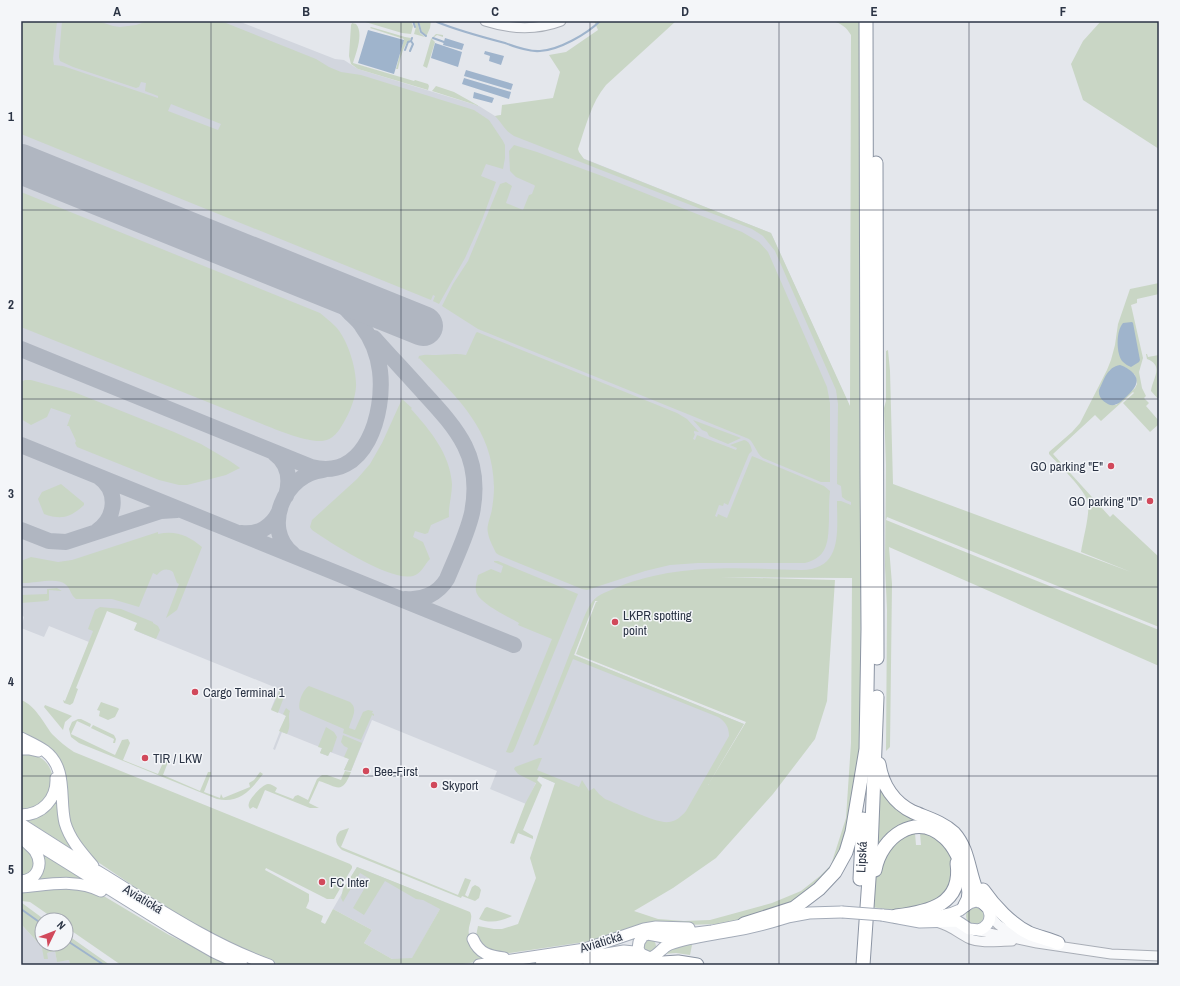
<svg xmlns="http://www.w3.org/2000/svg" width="1180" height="986" font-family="'Archivo Narrow',sans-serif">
<rect width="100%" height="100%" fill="#e4e7ec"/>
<path fill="#d2d6de" d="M21 21H238L335 59 344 60 358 69 479 106 495 116 501 115 512 130 771 233 850 407 852 578 663 577 595 601 574 655 744 724 676 837 539 776 526 804 490 789 497 771 372 720 351 771 344 770 349 759 330 752 328 756 320 753 322 748 282 732 275 750 273 749 286 716 271 709 279 689 136 631 140 622 108 609H102L89 642 49 626 44 637 21 628 24 617 21 614Z
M357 867 444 902 412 959H392L364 943 372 930 333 909Z
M21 924 41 946 54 944V946L47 953 55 951 57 961 69 960 70 965H21Z"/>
<path fill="#c9d6c5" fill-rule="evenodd" d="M21 21H57L53 59 54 65 63 66 158 98V96L145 91 146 83 141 82 139 87 136 88 73 67 60 61 59 57 62 21H98L113 26 120 27 136 25 148 21H217L226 23 316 59 329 67 341 72 361 75 474 110 489 120 503 141 505 145V158L503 169 486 164 481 176 496 182 482 220 465 258 439 304 433 301 435 296 433 295 431 300 21 134ZM171 104 221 124 218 130 168 111Z
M362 21H411L413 26 411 34 402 33Z
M414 21H417L420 33 425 37 426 35 422 32 419 21H431L430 28 426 37H425L414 34 416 27Z
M594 21H676L606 85C591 103 586 126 578 149L579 152 584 159 771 233 850 406 851 35C846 27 842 24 833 21H859L861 740 851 825 834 867 799 900 741 920 719 924 683 925 605 939 497 955 488 952 476 936 478 926 494 929H502L518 924 536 878 530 858 555 783 539 776 537 780 542 785 523 830 533 836V839L518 833 514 844 510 843 525 804 536 783 518 774 514 769 515 767 539 758H542L537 770 579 787 582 780 589 791 594 788 599 794 605 799C618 804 656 824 669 822 676 821 681 817 686 811L729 736C729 727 725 721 718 717L573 659 538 744 533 746C546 714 559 682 571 650 577 637 584 613 592 602 598 594 609 591 618 587 676 563 740 568 801 570 843 570 837 531 837 501H841L851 505V502L846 500 842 497 841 486 837 484 838 404 836 390 775 251 763 236 752 229 514 136C505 131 502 123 495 116L501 115 502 105 553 98 560 72 549 55 566 52 598 30ZM720 577 852 578 851 743 846 818 831 865 820 876 801 891 772 903 710 920 684 921 658 919 634 911 673 888 716 858 773 794 815 739 827 701 835 580ZM595 601H598L596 602 576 654 746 722 708 785 744 724 574 655Z
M1101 21H1159V149L1083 100 1071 64 1083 41Z
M352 23 356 24C364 33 356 53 353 63L414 81 415 80 428 84 429 86 428 90 358 69 351 64 349 56 351 25Z
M371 27 405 37 411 38 410 40C403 44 400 61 398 69H396L404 39 370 28Z
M436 34 443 35V37L437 35 433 38 432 39 435 42 427 68 423 66 424 63 431 39Z
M436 86 454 92 479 106 432 91Z
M514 145 537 152 602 176 742 232 759 242 768 252 827 387 830 403V482H821L763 458C756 453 755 444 749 439L478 329 442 306 453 284 468 261 500 184 506 182 512 186 506 203 523 210 529 195 532 194 535 186 534 185 516 177 510 171 509 151Z
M21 192 320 313C325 317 331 322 336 327 348 340 357 370 356 387 355 399 350 412 344 422 339 431 333 440 322 441 304 442 275 429 257 422L21 327Z
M1159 283V294L1137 299V303L1131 305 1143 358 1139 372 1142 388 1146 396 1144 398 1149 403 1146 406 1159 421V424L1150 432 1123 403 1134 393 1133 392 1101 421 1095 415 1053 454 1110 517 1113 514 1159 557V627L887 517 886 520 1159 630V666L889 547 892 584 890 747 886 751 887 610 885 566 886 465 884 408 886 401V351L888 350 890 371 893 484 1131 572 1081 552C1083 539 1090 514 1088 503 1086 490 1058 464 1049 454V452L1072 432 1080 423 1107 370 1111 360 1115 345 1118 324 1130 289ZM1125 367 1135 375 1137 384 1135 388 1116 405H1110L1099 390 1110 370Z
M477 332 677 413 687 419 699 432 694 431V433L695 434 693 439 695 440 697 435 736 450 737 448 730 445 744 440C749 441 751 446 752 451L749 454 728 505 724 503 723 506 719 505 715 516 717 517 718 514 727 518 752 456 824 486 830 491C829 500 829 510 829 520 828 540 829 557 805 563H698L670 565 645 571 587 590 582 589 499 555 496 553C493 546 489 540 488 533 486 526 491 516 492 509 493 502 494 495 494 487 493 428 457 398 419 358L418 359 419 356C425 354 430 355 436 355 446 355 456 353 466 355L476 333Z
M1146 354H1147L1148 357 1159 355V400L1151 391C1152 379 1165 366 1147 359Z
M25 380H31L74 392 174 432 201 444 230 461 240 468 226 475 187 485H179L159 480 77 447 75 443 76 441 69 426H67L71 415 51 408 47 417 31 425 21 419V382Z
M402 399 412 408 411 409C430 430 450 454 452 484 452 495 448 508 449 517L431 525 428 533 425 534 415 531 413 537 423 542 430 559C424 565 422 573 413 576 391 582 331 543 312 530L310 527 312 520 357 479 370 464 382 443Z
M693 420 741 438 728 444 709 436 707 432 702 430Z
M61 484 84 503V505C70 518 61 520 44 514L38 499 42 492Z
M158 532V534C176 530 189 536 202 547L177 610 166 618 179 584 177 583 173 572C167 568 162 569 157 575L153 573 139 607 112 599H76C70 595 71 588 65 584 57 577 32 584 21 583V561L31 557 58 562 72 560Z
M494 561H498L578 594 515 748 513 752 510 753 506 752 552 639 518 625 519 623C509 617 478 603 476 591 475 586 477 580 478 575L491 569 501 573 503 566 494 562Z
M57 588 62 591 49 590V600L47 601 21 603V595L47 594V589Z
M100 607 121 609 153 622V623L158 626 160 630 156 639 134 630 137 623 107 611 76 688 78 689 73 703 70 705 64 703 63 700 65 701 93 631 88 629 95 610Z
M309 686 350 702C359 709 351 719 349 728L355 730 363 712 368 710 373 711 372 713 374 714V716L372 715 361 740 343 733 344 729 300 710C297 704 303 689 309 686Z
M280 690 285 694 278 713 271 710Z
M21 700C35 705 43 722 52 734 59 741 66 747 74 752L350 864 352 866V868L334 899H327L266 868 265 870 309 894V901L306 908 323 916 321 922 325 924 333 909 372 930 364 943 392 959 412 958 440 909 423 900 416 899 385 881 364 915 353 908 370 879 360 873 343 902 341 898 343 889 357 867 470 912C474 919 467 926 469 934 471 941 485 954 490 960L455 965H282L269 961 221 940 160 904 89 856 70 826 61 769 21 736Z
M101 702 118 708 119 709 115 717 108 720 99 716 100 711 97 710Z
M45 705 72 716 65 722 63 730 44 707Z
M286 708 290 711C287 719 292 724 287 734L279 731 286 716 283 714Z
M78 719H81L91 724 90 727 77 721 71 734 115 755 122 740 128 739 130 743 123 760 158 774 166 756 169 755 170 757 163 775 200 791 208 772H211V774L204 792 220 798 221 794 223 798 250 787 249 783 254 780 260 772 263 774C251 790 239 804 217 799L79 743 71 737 69 729 72 722Z
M93 725 114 735 116 739 115 743H113L114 739 91 728Z
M326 727 334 732 337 737 332 752H330L328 756 320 753 322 748 318 747Z
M343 735 362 743 351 771 344 770 349 759 344 757 348 748 344 746 341 742Z
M21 752C36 753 48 759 52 774 53 777 54 781 53 783 51 791 45 799 41 806L21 811Z
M345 771 351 772C342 795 338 787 319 781L309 803 319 808H310L265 790 257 809 253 807 250 809C249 807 248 806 249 803 250 798 263 784 268 784 271 784 274 786 277 788L275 792 293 799 295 796 298 795 308 800 317 779 322 775H327L341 780Z
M879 787 925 820C907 825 885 827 877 847Z
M58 792 78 853 23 818Z
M349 828 341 847 458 895 465 878 471 880 465 895 468 897 472 887 475 885 479 887 481 890 479 898 475 901 462 896 461 898 342 850C335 844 334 837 340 831Z
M915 833 916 845H921L920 833 931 835 944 845 952 857 953 864 950 887 932 905 895 911 872 907 875 876 889 844Z
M21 842 32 851 35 868 21 879Z
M39 850 88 881 35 880Z
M73 886 102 895 169 935 231 965H121L66 927V920H56L30 902 22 901V903L45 920H42V944H52L41 946 21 924V891Z
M966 916a9 9 0 1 1 18 0a9 9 0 1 1-18 0Z
M487 907 512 916C502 921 490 924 479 919L485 908Z
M66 934 110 965H70L69 960 57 962 55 951 47 953 48 959H44L42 948 54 946V944H66Z
M642 946a7 7 0 1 1 14 0a7 7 0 1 1-14 0Z
M693 940 690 955 676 953 663 954 666 949Z"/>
<path fill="#9fb4cc" d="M368 30 404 40 394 74 358 63Z
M445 38 464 44 462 50 443 45Z
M435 43 462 52 458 67 431 58Z
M485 51 504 56 501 65 489 61 490 56 484 54Z
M466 70 513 84 511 90 464 76Z
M464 78 511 92 509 99 462 84Z
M474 92 494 98 492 103 473 98Z
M1132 322 1133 323 1140 360 1139 362 1131 367C1128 366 1125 364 1122 361 1116 353 1116 331 1123 323Z
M1120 365C1124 366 1127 368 1131 371 1142 380 1135 389 1126 397 1121 401 1118 406 1110 405 1104 402 1098 398 1099 390 1104 380 1107 367 1120 365Z"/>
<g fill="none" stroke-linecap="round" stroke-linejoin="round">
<path stroke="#9fb4cc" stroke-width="2" d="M413 21 415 27
M418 21 421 32 426 36
M437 22C459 31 482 37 505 43 516 47 529 52 540 51 559 50 587 34 600 21
M433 38 444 42
M405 50 408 42 411 41
M410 51 413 44 411 41 412 38
M21 909 42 924
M66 940 104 965"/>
<path stroke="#b0b6c1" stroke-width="16" d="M374 338C390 356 407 374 423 392 458 430 483 457 472 513 467 535 456 557 447 579 438 594 422 601 405 599
M21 349 311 467C366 482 385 413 380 371 378 355 372 339 362 326 359 321 354 317 350 313 343 305 336 298 328 292 309 278 285 271 264 263
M21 445 514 645
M274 453C288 463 291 479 286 496
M21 530 49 541 66 542 161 511 177 510
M97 531C116 518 119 491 99 477
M241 533C258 535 272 527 279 512
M293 554C260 528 286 473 323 470"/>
<path stroke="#b0b6c1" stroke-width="40" d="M21 164 423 326"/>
<defs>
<path id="minor" d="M485 21C510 29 535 31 561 21
M990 913C995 926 1007 931 1020 935
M939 923C951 926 959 934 970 939 983 944 998 941 1012 941
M975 930 1037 943 1111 954 1159 956"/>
<path id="major" d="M21 738C29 742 38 746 45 751 68 768 59 799 65 823 70 840 82 853 93 866
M21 749H29L38 751
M21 815C42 815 57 799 56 778
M21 824 90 868 97 871C153 905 208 943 269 965
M21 834 172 928 214 952 242 965
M21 881C37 880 44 865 35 851 32 847 29 845 26 842
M21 887C47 885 76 878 101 891
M976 901C993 905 995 924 979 930L969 929 957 921 920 922 882 915C904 916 924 921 945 915 950 914 956 912 960 910 966 906 968 902 976 901Z
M771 920 809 913 842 912
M752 923 712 931 664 937 648 934 643 936 639 942 638 949 641 954 650 958C659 955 662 947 670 944 689 937 710 935 731 931 750 928 769 923 788 917
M473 939C479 954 490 956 504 958
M479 965 585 949 644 929 656 927 689 928
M541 965 624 951 634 952 644 956"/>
<g id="highway">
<path d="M876 163 877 658"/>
<path d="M879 764C882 785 894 803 913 812 927 818 942 822 954 833 973 854 967 885 986 905"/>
<path d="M875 870C881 837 916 811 945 838 956 848 961 862 965 876 968 886 972 896 965 905"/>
<path id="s1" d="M860 879 863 819"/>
<path d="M983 890C994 906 1011 924 1029 933 1038 937 1049 939 1058 943"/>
<path d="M896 916C928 912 963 905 957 863"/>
<path d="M744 924 794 908 819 889 835 872 846 852 852 832 866 749 868 629 867 474 866 21"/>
<path d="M587 958 611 959 647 964 678 962 697 965"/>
<path d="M863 965 871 850 877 697"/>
</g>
</defs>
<use href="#minor" stroke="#a9aeb7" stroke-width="11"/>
<use href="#major" stroke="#a3abb8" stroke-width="13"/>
<use href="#highway" stroke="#8b94a3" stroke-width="15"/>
<use href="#minor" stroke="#f7f8fa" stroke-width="9"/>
<use href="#major" stroke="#fff" stroke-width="11"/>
<use href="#highway" stroke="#fff" stroke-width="13"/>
<defs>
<path id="major-bridge" d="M842 912 882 915"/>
</defs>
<use href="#major-bridge" stroke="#a3abb8" stroke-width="13" stroke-linecap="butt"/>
<use href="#major-bridge" stroke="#fff" stroke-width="11"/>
</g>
<path fill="none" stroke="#2b3445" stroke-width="1" stroke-opacity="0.55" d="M211 21V965M401 21V965M590 21V965M779 21V965M969 21V965M21 210H1159M21 399H1159M21 587H1159M21 776H1159"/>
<g fill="#d1495b" stroke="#f4f6f9" stroke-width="1.5">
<circle cx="1111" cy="466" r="4"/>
<circle cx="1150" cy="501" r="4"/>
<circle cx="615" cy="622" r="4"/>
<circle cx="195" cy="692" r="4"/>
<circle cx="145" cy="758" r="4"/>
<circle cx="366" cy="771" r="4"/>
<circle cx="434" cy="785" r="4"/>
<circle cx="322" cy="882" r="4"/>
</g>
<g text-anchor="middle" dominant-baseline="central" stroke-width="3" stroke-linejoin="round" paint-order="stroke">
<g font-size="13" fill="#2b3445" stroke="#f4f6f9" text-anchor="start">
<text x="1103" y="466" text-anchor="end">GO parking "E"</text>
<text x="1142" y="501" text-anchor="end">GO parking "D"</text>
<text x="623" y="615">LKPR spotting<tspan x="623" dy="15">point</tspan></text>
<text x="203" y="692">Cargo Terminal 1</text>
<text x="153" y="758">TIR / LKW</text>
<text x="374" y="771">Bee-First</text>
<text x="442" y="785">Skyport</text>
<text x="330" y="882">FC Inter</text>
</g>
<g font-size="13" fill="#2b3445" stroke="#f4f6f9">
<text stroke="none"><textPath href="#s1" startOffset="22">Lipská</textPath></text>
<text transform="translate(143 899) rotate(31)">Aviatická</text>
<text transform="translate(601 942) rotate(-17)">Aviatická</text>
</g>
</g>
<rect width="1180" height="986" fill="none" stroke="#f4f6f9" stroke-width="44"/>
<g transform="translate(54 932) rotate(47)"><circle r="19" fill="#f4f6f9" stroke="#a4a8b1"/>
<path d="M0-3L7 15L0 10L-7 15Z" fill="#d1495b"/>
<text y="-6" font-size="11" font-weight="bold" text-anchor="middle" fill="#2b3445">N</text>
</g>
<rect x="22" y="22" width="1136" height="942" fill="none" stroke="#2b3445" stroke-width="1.5"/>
<g font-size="13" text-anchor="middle" font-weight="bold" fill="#2b3445">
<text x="117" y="16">A</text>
<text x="306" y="16">B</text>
<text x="495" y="16">C</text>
<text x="685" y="16">D</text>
<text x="874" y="16">E</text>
<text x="1063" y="16">F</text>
<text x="11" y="121">1</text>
<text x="11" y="309">2</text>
<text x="11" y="498">3</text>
<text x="11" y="686">4</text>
<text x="11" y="874">5</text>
</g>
</svg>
